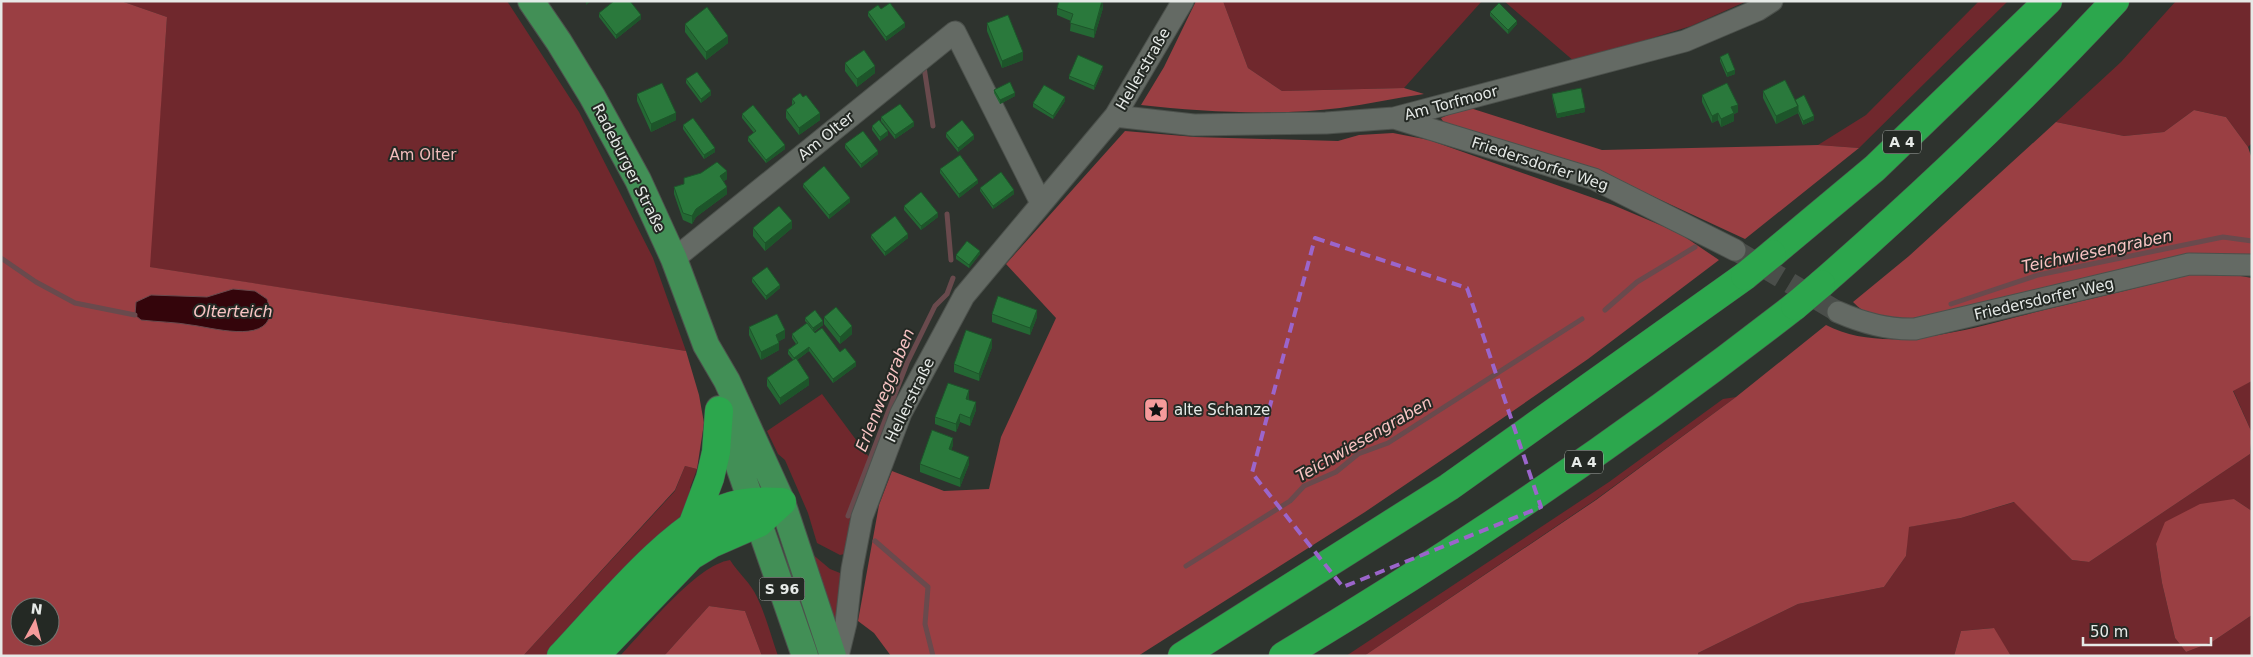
<svg xmlns="http://www.w3.org/2000/svg" width="2253" height="657" font-family="'DejaVu Sans',sans-serif">
<rect width="100%" height="100%" fill="#2e332e"/>
<path fill="#70282d" d="M121 1H507L579 112 653 258 686 351 149 267 167 17Z
M1223 1H1482L1404 88 1282 91 1248 68Z
M1504 1H1747L1691 26 1575 62Z
M1979 1H2008L1859 148 1818 145 1866 115Z
M2176 1H2252V143L2248 147 2226 117 2194 110 2164 132 2124 136 2056 122 2121 62Z
M2252 381V433L2233 390Z
M822 394 874 464 849 553 840 555 817 543 808 513 785 460 778 454 767 431Z
M1736 397 1595 500 1364 656H1346L1609 482 1723 399Z
M2252 446V511L2234 499 2156 544 2162 583 2175 638 2186 652 2212 642 2252 615V656H2011L1993 628 1961 631 1954 656H1698V653L1798 604 1884 587 1906 556 1908 527 1961 518 2015 502 2072 560 2089 562 2250 454Z
M685 466 697 469 690 488 695 491 686 510 673 525 548 656H523L675 491Z
M811 553 830 569 845 575 835 623Z
M730 560C738 573 751 583 757 597 766 616 771 636 778 656H762L745 611 709 606 664 656H620C645 630 696 565 730 560Z"/>
<path fill="#9a3f43" fill-rule="evenodd" d="M1 1H121L167 17 150 267 686 351 699 395 704 423 697 469 685 466 675 490 523 656H1ZM20 607H50V637H20Z
M1196 1H1223L1248 68 1282 91 1404 88 1424 94C1396 98 1368 104 1340 108 1278 116 1203 112 1141 105L1164 67Z
M1467 107 1602 150 1818 145 1859 148 1745 239 1650 195 1444 123 1441 118Z
M2194 110 2226 117 2248 147 2252 159V254H2189L1931 316C1902 319 1874 325 1853 302L1909 256 2056 122 2124 136 2164 132Z
M1125 131 1195 137 1338 141 1359 135 1393 133 1429 140 1613 205 1679 233 1719 260 1588 359 1458 449 1365 512 1138 656H891L874 633 858 621 879 505 892 471 944 491 989 489 1001 437 1056 318 1006 264Z
M2224 273 2252 278V381L2233 391 2252 433 2250 454 2089 562 2072 560 2014 502 1961 518 1909 527 1906 556 1884 587 1798 604 1698 653V656H1364L1596 500 1736 397 1826 325C1889 358 1983 325 2048 309 2096 298 2144 286 2192 274Z
M2234 499 2252 511V615L2212 642 2186 652 2175 638 2162 583 2156 544 2165 522 2200 504Z
M709 606 745 611 762 656H664Z
M1994 628 2011 656H1954L1961 631Z"/>
<path fill="#34050b" stroke="#694a4d" d="M233 289 255 291 267 299C268 303 271 309 270 314 266 344 210 327 191 325 175 322 158 322 141 320L135 315 136 302 151 295 207 297Z"/>
<g fill="none" stroke-linecap="round" stroke-linejoin="round">
<path stroke="#694a4d" stroke-width="5" d="M924 67 933 126
M947 214 951 260
M1 258 36 282 75 303 135 315
M1951 304 2038 275 2223 237 2252 241
M1605 310 1637 282 1695 247
M848 516 907 363 935 306 947 294 953 278
M875 541 928 587 925 624 933 656
M1186 566 1290 501 1304 486 1336 472 1358 454 1388 443 1582 319"/>
<path stroke="#4a4e4a" stroke-width="21" stroke-dasharray="21 11" stroke-linecap="butt" d="M1735 250 1838 312"/>
<defs>
<path id="minor" d="M1115 116 1194 125 1326 123 1394 118 1685 41 1758 10 1772 1
M1394 118 1594 179 1735 250
M674 259 955 32 1041 203
M1838 312C1863 323 1888 330 1915 329L2189 264 2252 265
M838 656 846 623 852 569 862 517 901 413 964 296 1115 116 1183 1"/>
<path id="major" d="M531 1 559 42 592 96 638 180 674 259 706 345 727 381 782 502 833 656
M719 409 805 656"/>
<path id="highway" d="M1772 254 1875 168 2048 1
M1821 284C1924 194 2022 101 2115 1
M692 526 710 478 716 452 719 411
M561 656C602 613 671 527 725 508 744 501 762 501 782 502
M595 656 691 556 711 544 759 523 782 502
M1182 656 1449 487 1745 276
M1283 656C1460 550 1632 433 1795 306"/>
</defs>
<use href="#minor" stroke="#4c514c" stroke-width="23"/>
<use href="#major" stroke="#4c514c" stroke-width="28"/>
<use href="#highway" stroke="#4c514c" stroke-width="29"/>
<use href="#minor" stroke="#646a64" stroke-width="21"/>
<use href="#major" stroke="#428f56" stroke-width="26"/>
<use href="#highway" stroke="#2ca74d" stroke-width="28"/>
<defs>
<path id="highway-bridge" d="M1745 276 1772 254
M1795 306 1821 284"/>
</defs>
<use href="#highway-bridge" stroke="#4c514c" stroke-width="29" stroke-linecap="butt"/>
<use href="#highway-bridge" stroke="#2ca74d" stroke-width="28"/>
</g>
<path fill="#246834" d="M1057 8H1103L1094 38 1070 31 1071 21 1057 15Z
M881 9 905 27 886 41 868 16V12Z
M1490 12 1517 24 1508 34 1490 16Z
M599 13 641 19 616 39 599 17Z
M987 23 1023 60 1002 68 987 31Z
M685 24 728 43 706 60 685 32Z
M1720 57 1735 74 1727 77 1720 61Z
M845 63 875 73 857 87 845 71Z
M1103 69 1094 90 1069 79V76Z
M686 79 711 95 701 103 686 83Z
M994 90 1015 96 1000 104 994 93Z
M1763 91 1795 100 1814 120 1803 125 1798 113 1776 124 1763 98Z
M637 94 676 120 651 132 637 101Z
M1552 94 1585 112 1557 118 1552 97Z
M1702 95 1738 112 1734 114V121L1721 127 1718 120 1712 123 1702 102Z
M792 99 820 120 799 135 786 118V110L792 106Z
M1065 101 1053 119 1033 107V103Z
M742 114 785 149 766 163 748 141V137L754 133 742 118Z
M881 117 914 126 895 139 881 121Z
M683 125 715 152 704 159 683 129Z
M872 126 888 135 880 141 872 130Z
M946 133 974 139 958 152 946 137Z
M845 144 878 154 861 168 845 148Z
M940 169 978 183 959 198 940 173Z
M684 178 727 179 724 181 727 194 696 217 692 224 683 220 674 194V187L684 184Z
M803 184 850 202 829 219 803 187Z
M980 188 1014 194 993 209 980 191Z
M904 206 938 217 921 230 904 210Z
M753 228H792L765 251 753 236Z
M871 235 908 238 885 256 871 238Z
M980 254 969 268 956 259V255Z
M752 278 780 288 766 300 752 282Z
M992 314 1037 317 1030 335 992 322Z
M824 317 852 334 840 344 824 324Z
M805 318 823 325 814 332 815 333 840 352 856 366 833 383 809 351 797 360 809 385 780 405 767 386V378L793 360 788 354V350L796 344 792 338V334L807 323 805 321Z
M749 327 785 338 779 341V350L761 360 749 335Z
M992 347 979 381 954 372V364Z
M969 398V400L976 410 970 426 960 422 956 432 935 424V417Z
M953 445 951 450 969 464 960 487 920 472V464Z"/>
<path fill="#1d552a" d="M586 1H591L586 5Z
M1103 1V8L1094 38V30Z
M641 15V19L616 39V35Z
M1517 21V24L1508 34V30Z
M905 23V27L886 41V37Z
M728 36V43L706 60V52Z
M1023 52V60L1002 68V61Z
M875 66V73L857 87V79Z
M1103 66V69L1094 90V86Z
M1735 70V74L1727 77V73Z
M711 91V95L701 103V99Z
M1015 93V96L1000 104V100Z
M1065 97V101L1053 119V116Z
M1738 105V112L1734 114V121L1721 127V119L1731 107Z
M1798 106V113L1776 124V116Z
M1585 108V112L1557 118V114Z
M676 113V120L651 132V124Z
M820 113V120L799 135V128Z
M1718 113V120L1712 123V116Z
M1814 116V120L1803 125V121Z
M914 122V126L895 139V135Z
M888 131V135L880 141V137Z
M974 135V139L958 152V148Z
M785 145V149L766 163V160Z
M715 148V152L704 159V155Z
M878 151V154L861 168V164Z
M727 171V179L720 184V176Z
M978 180V183L959 198V194Z
M727 187V194L696 217 692 224V216L696 209Z
M1014 190V194L993 209V206Z
M850 198V202L829 219V215Z
M938 213V217L921 230V226Z
M792 221V228L765 251V243Z
M908 234V238L885 256V252Z
M980 251V254L969 268V265Z
M780 285V288L766 300V296Z
M1037 310V317L1030 335V328Z
M823 321V325L813 332V328Z
M852 326V334L840 344V337Z
M785 330V338L776 343V335Z
M992 339V347L979 381V374Z
M779 343V350L761 360V352Z
M809 347V351L794 362V358Z
M856 362V366L833 383V379Z
M809 378V385L780 405V398Z
M969 390V398L966 406V399Z
M976 402V410L970 426V418Z
M960 414V422L956 432V424Z
M953 438V445L949 457V449Z
M969 457V464L960 487V479Z"/>
<path fill="#2a793c" stroke="#1d552a" d="M614 1H630L641 15 616 35 599 13Z
M1059 1H1102L1094 30 1070 23 1073 14 1057 8Z
M890 3 905 23 886 37 868 12 878 5 881 9Z
M1499 3 1517 21 1508 30 1490 12Z
M707 7 728 36 706 52 685 24Z
M1008 15 1023 52 1002 61 987 23Z
M864 50 875 66 857 79 845 63Z
M1728 53 1735 70 1727 73 1720 57Z
M1078 55 1103 66 1094 86 1069 76Z
M697 72 711 91 701 99 686 79Z
M1785 80 1798 106 1776 116 1763 91Z
M1010 82 1015 93 1000 100 994 90Z
M662 83 676 113 651 124 637 94Z
M1727 83 1738 105 1731 107 1734 113 1721 119 1718 113 1712 116 1702 95Z
M1044 85 1065 97 1053 116 1033 103Z
M1581 88 1585 108 1557 114 1552 94Z
M800 93 803 97 806 95 820 113 799 128 786 110 795 103 792 99Z
M1804 95 1814 116 1803 121 1798 110V106L1795 100Z
M900 104 914 122 895 135 881 117Z
M753 105 785 145 766 160 748 137 756 131 742 114Z
M693 118 715 148 704 155 683 125Z
M879 120 888 131 880 137 872 126Z
M962 120 974 135 958 148 946 133Z
M863 131 878 151 861 164 845 144Z
M960 155 978 180 959 194 940 169Z
M717 162 727 171 720 176 727 187 696 209 692 216 683 213 674 187 684 184V178L701 173Z
M824 166 850 198 829 215 803 184Z
M1001 172 1014 190 993 206 980 188Z
M921 192 938 213 921 226 904 206Z
M779 206 792 221 765 243 753 228Z
M895 216 908 234 885 252 871 235Z
M967 241 980 251 969 265 956 255Z
M767 267 780 285 766 296 752 278Z
M998 296 1037 310 1030 328 992 314Z
M836 307 852 326 840 337 824 317Z
M815 310 823 321 813 328 805 318Z
M777 314 785 330 776 335 779 343 761 352 749 327Z
M807 323 815 333 822 328 840 352 845 348 856 362 833 379 809 347 794 358 788 350 798 343 792 334Z
M966 330 992 339 979 374 954 364Z
M796 358 809 378 780 398 767 378Z
M948 383 969 390 966 399 976 402 970 418 960 414 956 424 935 417Z
M932 430 953 438 949 449 969 457 960 479 920 464Z"/>
<path fill="none" stroke="#9b65cb" stroke-width="4" stroke-dasharray="10 6" stroke-linejoin="round" d="M1315 238 1467 288 1541 507 1343 587 1252 473Z"/>
<defs>
<symbol id="sight-square" viewBox="-11 -11 22 22"><rect x="-9" y="-9" width="18" height="18" rx="4" fill="#f59b9b" stroke="#242924"/><path d="M0-6L1.8-2.2L6-1.7L2.9 1.2L3.7 5.4L0 3.3L-3.7 5.4L-2.9 1.2L-6-1.7L-1.8-2.2Z" fill="#111"/></symbol>
</defs>
<g fill-rule="evenodd">
<use href="#sight-square" x="1142" y="396" width="28" height="28"/>
</g>
<g text-anchor="middle" dominant-baseline="central" stroke-width="4" stroke-linejoin="round" paint-order="stroke">
<g fill="#242924" stroke="#acb0ac" stroke-width="1">
<rect x="1883" y="130.5" width="38" height="23" rx="4"/>
<rect x="1565" y="450.5" width="38" height="23" rx="4"/>
<rect x="759.5" y="577.5" width="45" height="23" rx="4"/>
</g>
<g font-size="14" font-weight="bold" fill="#e6eae7">
<text x="1902" y="142">A 4</text>
<text x="1584" y="462">A 4</text>
<text x="782" y="589">S 96</text>
</g>
<g font-size="15" fill="#e6eae7" stroke="#242924">
<text transform="translate(1143 69) rotate(-60)">Hellerstraße</text>
<text transform="translate(1451 103) rotate(-15)">Am Torfmoor</text>
<text transform="translate(826 136) rotate(-39)">Am Olter</text>
<text transform="translate(1540 164) rotate(18)">Friedersdorfer Weg</text>
<text transform="translate(629 168) rotate(63)">Radeburger Straße</text>
<text transform="translate(2044 299) rotate(-13)">Friedersdorfer Weg</text>
<text transform="translate(910 400) rotate(-64)">Hellerstraße</text>
</g>
<g font-size="15" fill="#f2bdbc" stroke="#242924">
<text x="423" y="155">Am Olter</text>
</g>
<g font-size="15" fill="#e6eae7" stroke="#242924" text-anchor="start">
<text x="1174" y="410">alte Schanze</text>
</g>
<g font-size="16" font-style="italic" fill="#fac5c4" stroke="#242924">
<text transform="translate(2097 251) rotate(-12)">Teichwiesengraben</text>
<text x="233" y="311">Olterteich</text>
<text transform="translate(885 390) rotate(-68)">Erlenweggraben</text>
<text transform="translate(1364 439) rotate(-30)">Teichwiesengraben</text>
</g>
</g>
<rect width="2253" height="657" fill="none" stroke="#e6eae7" stroke-width="5"/>
<g transform="translate(35 622) rotate(7)"><circle r="24" fill="#242924" stroke="#727672"/>
<path d="M0-4L9 19L0 12L-9 19Z" fill="#f59b9b"/>
<text y="-8" font-size="14" font-weight="bold" text-anchor="middle" fill="#e6eae7">N</text>
</g>
<path d="M2083 637v8h128v-8" fill="none" stroke="#e6eae7" stroke-width="2.5"/>
<text x="2090" y="637" font-size="15" fill="#e6eae7" stroke="#242924" stroke-width="4" paint-order="stroke">50 m</text>
</svg>
